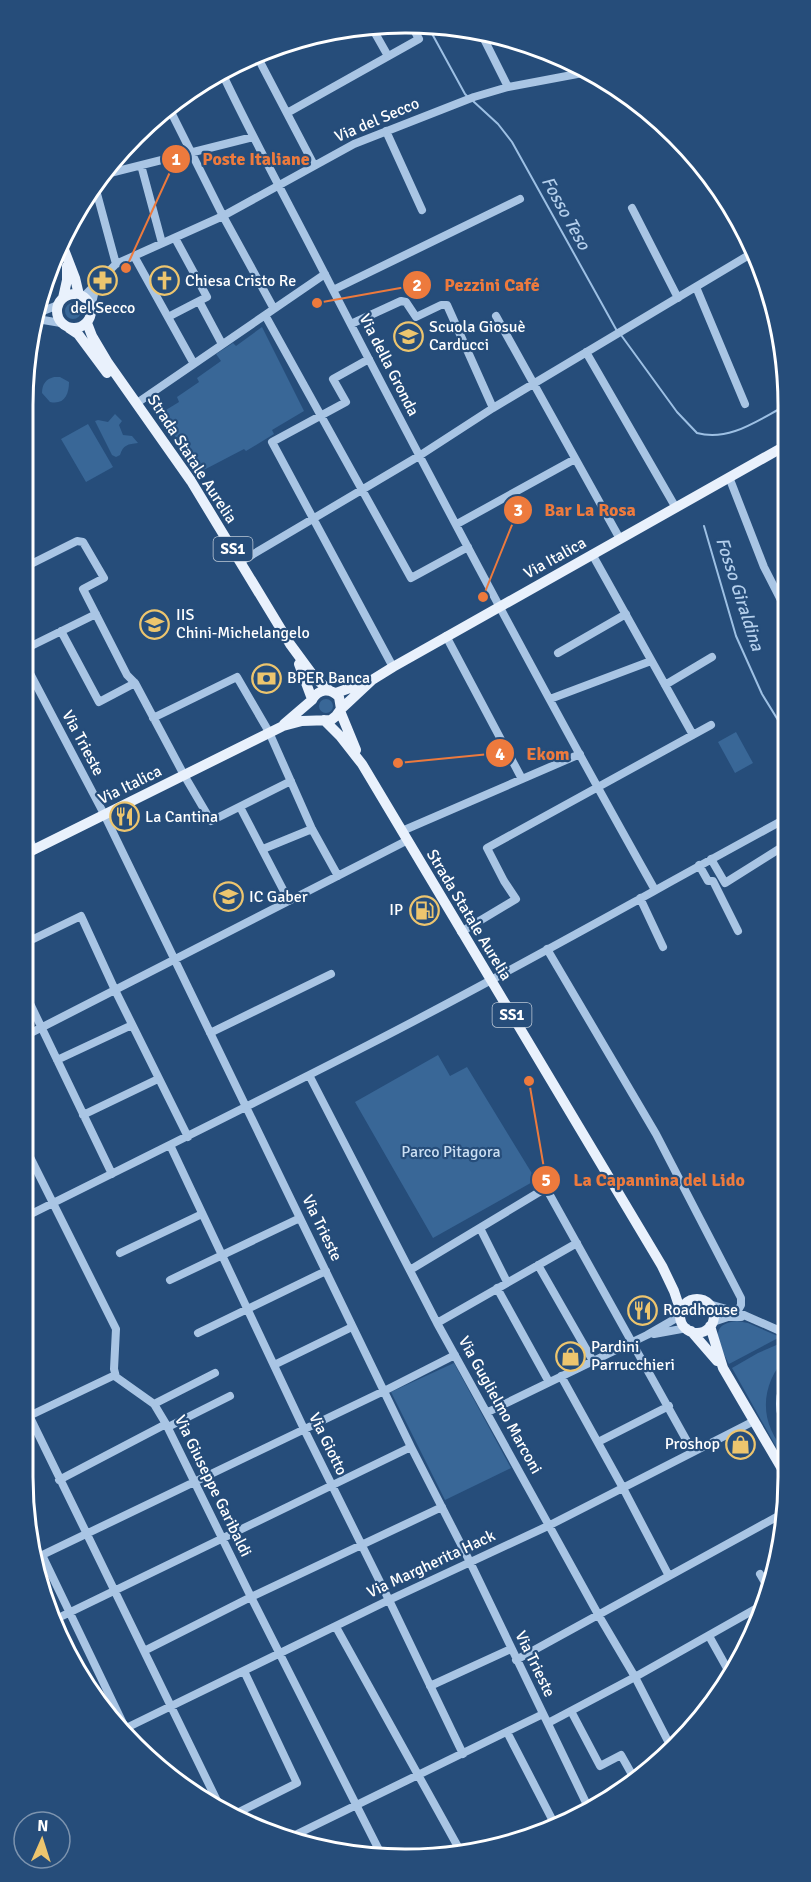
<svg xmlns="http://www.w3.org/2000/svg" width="811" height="1882" font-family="Signika,sans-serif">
<rect width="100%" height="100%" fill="#264d7a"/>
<path fill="#396797" d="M65 311a8 8 0 1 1 16 0a8 8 0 1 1-16 0Z
M262 327 304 411 272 430 274 434 246 451 244 449 198 473 161 413 179 402 177 397 199 382 197 378 221 361 216 354 233 343 236 346Z
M54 377H60L69 382C69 395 64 405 50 402L42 393C42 384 46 379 54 377Z
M115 414 122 421 119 425 123 435 132 436 138 443C128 444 123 445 120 455L116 457 112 455 95 421 98 420 108 422Z
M88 424 113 467 86 482 61 439Z
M319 706a7 7 0 1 1 14 0a7 7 0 1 1-14 0Z
M736 732 753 763 735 773 718 742Z
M438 1055 450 1076 467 1067 536 1180 433 1238 355 1102Z
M737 1321 748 1323 780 1337 729 1364C720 1346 706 1324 737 1321Z
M788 1340V1355C759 1385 758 1424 788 1454V1468L732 1368 758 1353Z
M454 1363 511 1468 445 1500 391 1392Z"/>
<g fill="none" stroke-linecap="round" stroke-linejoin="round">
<path stroke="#9dc0e4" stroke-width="2" d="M430 30 465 94 468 97
M473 101 498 124 512 142 617 331
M621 335 677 412 697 433C729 442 758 420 785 406
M704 526 736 636 762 694 786 733"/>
<path stroke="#a9c5e4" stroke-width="8" d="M371 26 388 56
M483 37 508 87
M257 56 314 165
M222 73C257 147 297 219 334 292 438 493 544 693 655 890
M171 112 223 216 274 309
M287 113 419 39 413 28
M386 131 422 210
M141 165 162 243
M106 174 253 137
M96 190 116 264
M632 208 678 298
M175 238 207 297 199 301 222 344
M134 256 194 364
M696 287 745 404
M333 290 520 199
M83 297 116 264 223 216 354 144 474 97 508 87 588 72
M91 308 97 281
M38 313 58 305
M265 315 411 578 468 547
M496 316 620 539
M168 317 199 301
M37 319 61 323
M351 324 401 301 406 302 416 317 441 305H447L493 408
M586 352 676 508
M369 359 333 379 346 402 272 442 393 667
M137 403 325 274
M729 477 764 567 786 610
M457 524 575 459
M592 554 693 735
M240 562 419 456 493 408 754 252
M23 568 77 541 83 542 104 578 83 589 127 675 135 683 184 775 211 821 291 781
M61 631 99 702 135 683
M446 636 522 779
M23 650 96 614
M558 653 626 614
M23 660 104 814 411 1447 470 1562 590 1811
M665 685 712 657
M550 699 651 661
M153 718 237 677 269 732 312 829 338 876
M240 807 289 901
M23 827 34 849
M402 831 580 754
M263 849 312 829
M711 859 725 883 787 844
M699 865 708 881H713L738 931
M640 898 663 947
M461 932 516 899 504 881 487 848 711 725
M23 944 81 916 115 990 188 1137
M547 949 656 1134 741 1298V1305L737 1312
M23 989 112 1174
M210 1033 331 974
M23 1037 408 840
M57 1060 132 1025
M309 1075 437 1323 599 1616 635 1677 671 1747
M83 1115 158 1079
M23 1143 116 1329 114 1369 116 1377 154 1404 166 1424 251 1597 381 1854
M170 1145 304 1429 389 1600 463 1754
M23 1218C137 1161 253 1104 368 1045 509 973 647 894 787 818
M480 1228 507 1282
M120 1253 202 1214
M538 1265 593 1361
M410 1270 546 1188 693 1452
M170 1280 300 1218
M497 1288 549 1382
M709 1304 737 1312 778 1330 788 1332
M713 1322 728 1317H741
M437 1323 577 1243
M198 1333 326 1271
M654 1334 687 1328
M274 1365 352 1327
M788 1374C778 1393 777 1413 788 1432
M561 1376 623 1488 669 1576
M23 1403 222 1811
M154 1404 215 1373
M488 1412 647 1335 680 1316
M29 1416 115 1375
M168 1427 230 1396
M598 1442 669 1406
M59 1480 166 1424
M42 1555 131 1740
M36 1558 384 1391 455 1355
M760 1574 770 1591
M54 1620 411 1447
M336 1627 462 1854
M709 1636 728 1670
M144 1651 251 1597 442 1507
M516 1660 782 1514
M430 1686 511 1649
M571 1711 600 1766 621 1755 634 1778
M548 1723 635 1677 766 1603
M120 1731 389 1600 550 1525 754 1421
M507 1732 554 1823
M233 1815 297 1783 244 1671
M291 1837 543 1714"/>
<path stroke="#e9f1fc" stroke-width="10" d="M63 247 75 278 79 295
M57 311a17 17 0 1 1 34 0a17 17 0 1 1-34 0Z
M63 298 67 280V266
M87 323 92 336 108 363 191 481 290 644 315 678 329 690
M69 328 78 334 107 373
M299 664 312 699
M336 693 369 681
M340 711 356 750
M324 720 340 736 362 764 662 1266 674 1291 681 1312
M284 724 312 700C318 689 330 687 339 697L341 709
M23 855 283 726 302 721 331 720 336 716 341 709 372 680 393 667 785 446
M680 1316a17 17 0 1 1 34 0a17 17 0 1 1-34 0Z
M710 1326 723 1368 788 1479
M691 1331 717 1361"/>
</g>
<defs>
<symbol id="pharmacy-ring" viewBox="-11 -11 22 22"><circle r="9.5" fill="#264d7a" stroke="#edc56e" stroke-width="1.5"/><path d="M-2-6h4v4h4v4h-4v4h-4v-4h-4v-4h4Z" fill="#edc56e"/></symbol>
<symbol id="church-ring" viewBox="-11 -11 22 22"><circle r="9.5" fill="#264d7a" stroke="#edc56e" stroke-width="1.5"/><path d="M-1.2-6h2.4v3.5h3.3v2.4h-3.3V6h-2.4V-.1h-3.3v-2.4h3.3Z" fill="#edc56e"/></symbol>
<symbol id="school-ring" viewBox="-11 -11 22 22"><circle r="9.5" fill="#264d7a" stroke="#edc56e" stroke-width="1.5"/><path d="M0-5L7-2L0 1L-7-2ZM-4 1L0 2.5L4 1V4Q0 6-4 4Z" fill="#edc56e"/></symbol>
<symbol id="bank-ring" viewBox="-11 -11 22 22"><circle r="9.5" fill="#264d7a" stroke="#edc56e" stroke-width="1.5"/><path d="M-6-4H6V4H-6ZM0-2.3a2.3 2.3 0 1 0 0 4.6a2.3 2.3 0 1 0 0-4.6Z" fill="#edc56e"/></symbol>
<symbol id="restaurant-ring" viewBox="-11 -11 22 22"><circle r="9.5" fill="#264d7a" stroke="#edc56e" stroke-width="1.5"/><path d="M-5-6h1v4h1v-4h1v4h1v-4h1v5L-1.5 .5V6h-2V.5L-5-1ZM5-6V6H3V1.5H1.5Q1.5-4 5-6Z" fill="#edc56e"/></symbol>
<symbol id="fuel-ring" viewBox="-11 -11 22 22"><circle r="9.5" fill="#264d7a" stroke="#edc56e" stroke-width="1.5"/><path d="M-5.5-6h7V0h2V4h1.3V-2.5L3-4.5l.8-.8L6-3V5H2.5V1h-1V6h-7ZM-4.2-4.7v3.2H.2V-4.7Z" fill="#edc56e"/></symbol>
<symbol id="shop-ring" viewBox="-11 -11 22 22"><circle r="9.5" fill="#264d7a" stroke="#edc56e" stroke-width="1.5"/><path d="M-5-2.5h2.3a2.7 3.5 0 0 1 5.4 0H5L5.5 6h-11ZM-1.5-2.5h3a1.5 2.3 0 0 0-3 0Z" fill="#edc56e"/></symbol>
</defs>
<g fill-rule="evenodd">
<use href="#pharmacy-ring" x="86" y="264" width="33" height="33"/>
<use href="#church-ring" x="148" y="264" width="33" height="33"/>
<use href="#school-ring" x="392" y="320" width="33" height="33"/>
<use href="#school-ring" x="138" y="608" width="33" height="33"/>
<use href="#bank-ring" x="250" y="662" width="33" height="33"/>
<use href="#restaurant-ring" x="108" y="800" width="33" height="33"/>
<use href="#school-ring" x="212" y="880" width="33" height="33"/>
<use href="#fuel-ring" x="408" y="894" width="33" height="33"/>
<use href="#restaurant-ring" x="626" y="1294" width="33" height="33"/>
<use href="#shop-ring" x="554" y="1340" width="33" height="33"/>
<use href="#shop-ring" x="724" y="1428" width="33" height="33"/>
</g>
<g text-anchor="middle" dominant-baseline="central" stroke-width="4.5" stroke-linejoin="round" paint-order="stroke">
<g fill="#264d7a" stroke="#becad7" stroke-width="1.5">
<rect x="213.5" y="537" width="39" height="24" rx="4.5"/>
<rect x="492.5" y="1003" width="39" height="24" rx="4.5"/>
</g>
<g font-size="15" font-weight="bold" fill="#fff">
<text x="233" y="549">SS1</text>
<text x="512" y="1015">SS1</text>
</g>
<g font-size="16" fill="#fff" stroke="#264d7a">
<text transform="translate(377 120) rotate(-23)">Via del Secco</text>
<text transform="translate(389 365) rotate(63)">Via della Gronda</text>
<text transform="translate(192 459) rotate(57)">Strada Statale Aurelia</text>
<text transform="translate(555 558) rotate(-29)">Via Italica</text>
<text transform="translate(83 743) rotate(62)">Via Trieste</text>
<text transform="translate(130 785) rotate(-26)">Via Italica</text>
<text transform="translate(469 915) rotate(59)">Strada Statale Aurelia</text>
<text transform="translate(322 1228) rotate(64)">Via Trieste</text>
<text transform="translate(500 1405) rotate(61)">Via Guglielmo Marconi</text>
<text transform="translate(328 1444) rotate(64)">Via Giotto</text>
<text transform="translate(213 1486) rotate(64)">Via Giuseppe Garibaldi</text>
<text transform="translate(431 1564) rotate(-25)">Via Margherita Hack</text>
<text transform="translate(535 1664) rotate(64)">Via Trieste</text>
</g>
<g font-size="16" fill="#fff" stroke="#264d7a" text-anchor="start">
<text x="185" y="281">Chiesa Cristo Re</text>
<text x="103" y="308" text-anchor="middle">del Secco</text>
<text x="429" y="327">Scuola Giosuè<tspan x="429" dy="18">Carducci</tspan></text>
<text x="176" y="615">IIS<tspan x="176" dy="18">Chini-Michelangelo</tspan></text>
<text x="287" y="678">BPER Banca</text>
<text x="145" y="817">La Cantina</text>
<text x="249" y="897">IC Gaber</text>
<text x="403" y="910" text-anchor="end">IP</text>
<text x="663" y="1310">Roadhouse</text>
<text x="591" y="1347">Pardini<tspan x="591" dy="18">Parrucchieri</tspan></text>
<text x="720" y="1444" text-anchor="end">Proshop</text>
</g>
<g font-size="16" fill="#cbdff3" stroke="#264d7a">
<text x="451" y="1152">Parco Pitagora</text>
</g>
<g font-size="18" font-style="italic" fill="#b4cfec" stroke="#264d7a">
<text transform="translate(566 213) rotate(61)">Fosso Teso</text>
<text transform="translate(740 594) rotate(72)">Fosso Giraldina</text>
</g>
</g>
<path d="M0 0H811V1882H0ZM405 33H406A372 372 0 0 1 778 405V1477A372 372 0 0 1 406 1849H405A372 372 0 0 1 33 1477V405A372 372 0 0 1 405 33Z" fill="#264d7a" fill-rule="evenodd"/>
<path fill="none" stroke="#fff" stroke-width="3" d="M405 33H406A372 372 0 0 1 778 405V1477A372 372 0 0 1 406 1849H405A372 372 0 0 1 33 1477V405A372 372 0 0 1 405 33Z"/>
<path fill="none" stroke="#ed7a3d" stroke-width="2" d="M126 268L176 159M317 303L417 285M483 597L518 510M398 763L500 753M529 1081L546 1180"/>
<g fill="#ed7a3d" stroke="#264d7a" stroke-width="2">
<circle cx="126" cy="268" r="6"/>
<circle cx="317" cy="303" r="6"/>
<circle cx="483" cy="597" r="6"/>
<circle cx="398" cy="763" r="6"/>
<circle cx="529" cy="1081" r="6"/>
<circle cx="176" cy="159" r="15"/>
<circle cx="417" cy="285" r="15"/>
<circle cx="518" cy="510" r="15"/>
<circle cx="500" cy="753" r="15"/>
<circle cx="546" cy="1180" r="15"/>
</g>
<g font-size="18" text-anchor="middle" font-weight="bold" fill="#fff">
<text x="176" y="165">1</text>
<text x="417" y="291">2</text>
<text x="518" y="516">3</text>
<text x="500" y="760">4</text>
<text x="546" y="1186">5</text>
</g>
<g font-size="18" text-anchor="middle" font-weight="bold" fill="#ed7a3d" stroke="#264d7a" stroke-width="4.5" stroke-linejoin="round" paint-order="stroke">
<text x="256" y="165">Poste Italiane</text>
<text x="492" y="291">Pezzini Café</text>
<text x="590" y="516">Bar La Rosa</text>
<text x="548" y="760">Ekom</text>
<text x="659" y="1186">La Capannina del Lido</text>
</g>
<g transform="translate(42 1840) rotate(3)"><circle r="28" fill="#264d7a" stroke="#7d94af" stroke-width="1.5"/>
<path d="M0-4.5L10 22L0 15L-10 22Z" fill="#edc56e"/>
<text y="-9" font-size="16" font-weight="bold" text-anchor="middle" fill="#ffffff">N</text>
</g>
</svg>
